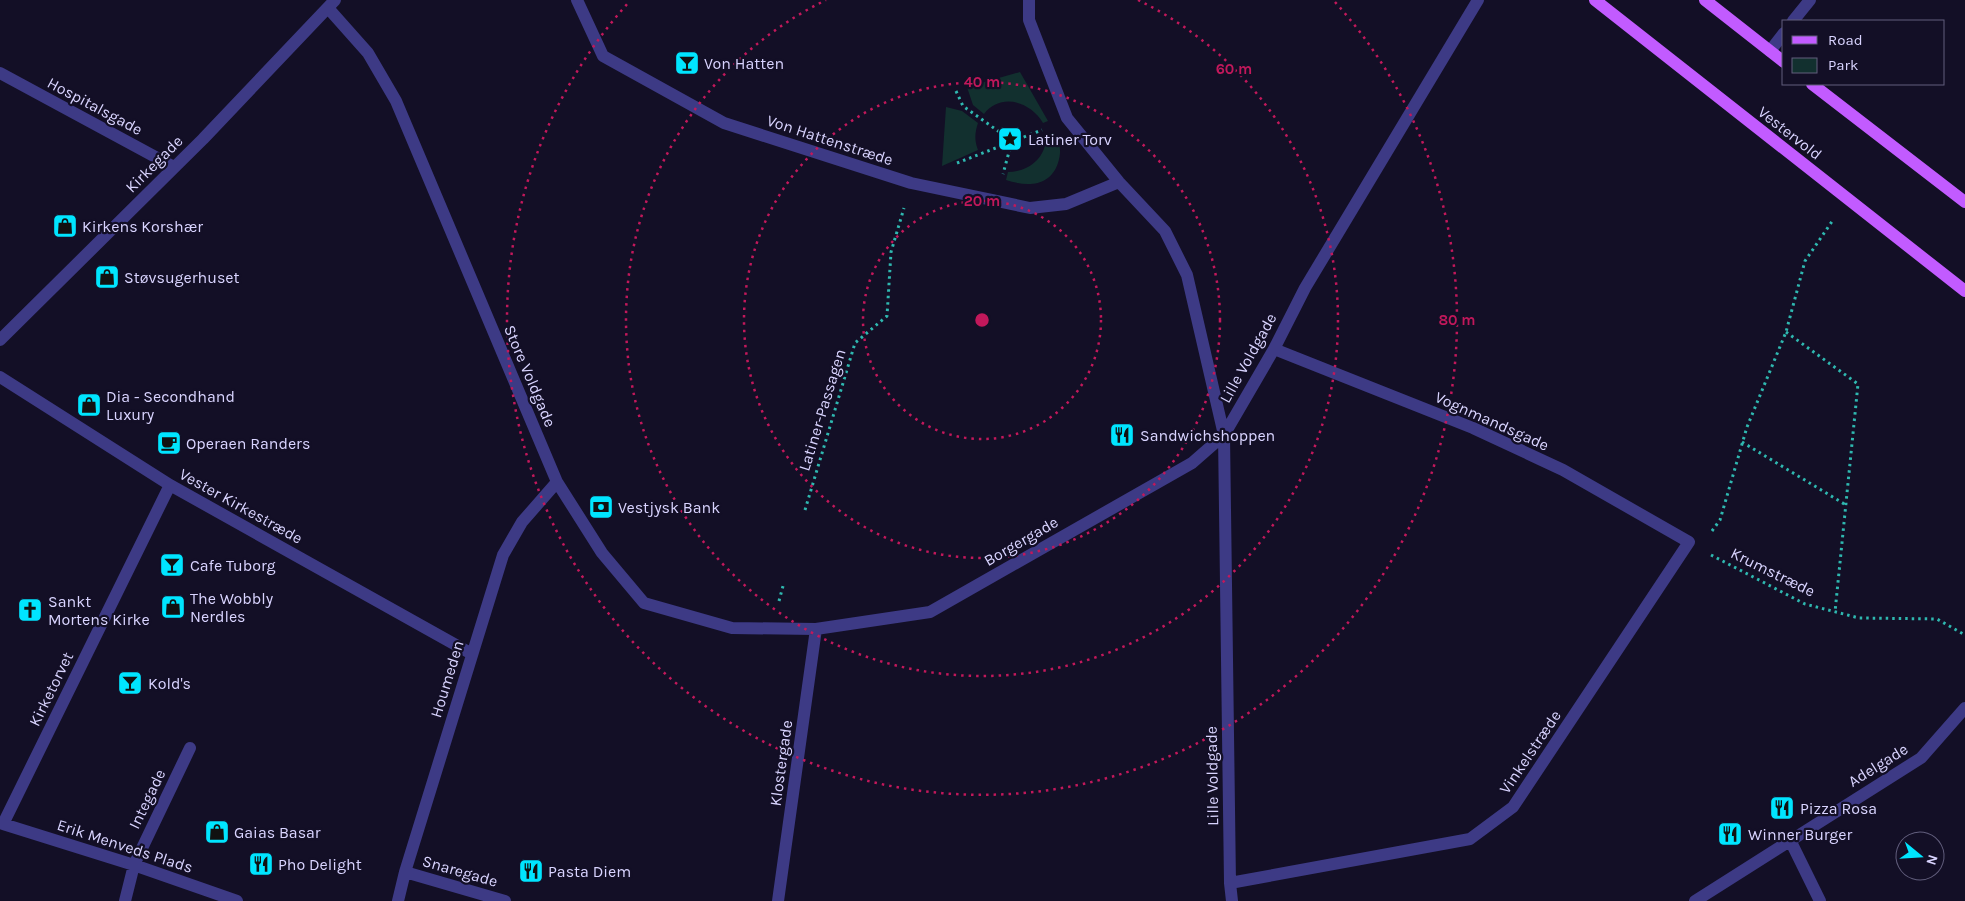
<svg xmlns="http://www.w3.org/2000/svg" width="1965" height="901" font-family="Karla,sans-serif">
<rect width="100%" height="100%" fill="#130f26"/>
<path fill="#12302f" d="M1020 72 1048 121 1043 123C1031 102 1001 92 984 114L973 105 967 87Z
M946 107 962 111 978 123C975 132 974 140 978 150L942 166Z
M1054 133C1060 144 1062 150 1058 163 1050 187 1027 187 1006 180L1008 172C1028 172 1047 158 1046 135Z"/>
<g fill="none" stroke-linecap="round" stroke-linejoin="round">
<path stroke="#2fb8b0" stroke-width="3" stroke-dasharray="2.5 4" stroke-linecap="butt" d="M956 91 963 106 1012 141 1003 174
M957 163 1042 130
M1786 332 1858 384 1835 612
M1742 442 1846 505
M805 510 855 343 887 316 891 252 904 208
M1712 531 1720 520 1747 427 1786 332 1805 261 1833 220
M1711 555 1805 604 1859 618 1937 619 1965 635
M779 601 783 586"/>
<path stroke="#3d3a85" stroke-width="12" d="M577 0 603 56 724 123 911 183 1030 208 1066 204 1119 182
M1029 0V20L1067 118 1119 182 1165 231 1187 275 1224 435
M328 8 368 53 396 101 557 482 602 553 644 603 732 628 816 629 930 612 1192 463 1224 435
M1793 21 1810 0
M1770 51 1784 33
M0 73 174 167
M0 340 203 139 335 0
M0 377 170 485 472 654
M0 823 3 824 170 485
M3 824 134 865 237 901
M1790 840 1820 901
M405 872 505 901
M1230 883 1470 839 1513 807 1689 542 1563 470 1473 428 1274 349
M125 901 134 865 190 748
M398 901 405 872 503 555 522 522 557 482
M778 901 816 629
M1232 901 1230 883 1224 435 1274 349 1305 288 1478 0
M1695 901 1921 758 1965 708"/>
<path stroke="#c25bff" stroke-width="12" d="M1595 0 1965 291
M1705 0 1784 62
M1812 84 1965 202"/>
</g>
<g fill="none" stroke="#c2185b" stroke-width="2.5" stroke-dasharray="2.5 5">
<circle cx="982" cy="320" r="119"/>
<circle cx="982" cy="320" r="238"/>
<path d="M1138 0A356 356 0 1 1 826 0"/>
<path d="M1335 2A475 475 0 1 1 629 2"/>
</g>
<defs>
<symbol id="bar-square" viewBox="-11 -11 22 22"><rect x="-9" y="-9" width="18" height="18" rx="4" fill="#00e5ff" stroke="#130f26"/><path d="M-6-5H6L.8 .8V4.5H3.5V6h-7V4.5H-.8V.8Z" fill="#111"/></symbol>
<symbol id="sight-square" viewBox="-11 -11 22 22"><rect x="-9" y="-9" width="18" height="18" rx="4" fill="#00e5ff" stroke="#130f26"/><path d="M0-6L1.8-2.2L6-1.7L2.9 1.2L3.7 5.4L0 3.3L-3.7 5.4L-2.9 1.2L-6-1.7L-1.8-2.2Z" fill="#111"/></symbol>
<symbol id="shop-square" viewBox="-11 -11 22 22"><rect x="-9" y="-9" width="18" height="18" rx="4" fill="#00e5ff" stroke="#130f26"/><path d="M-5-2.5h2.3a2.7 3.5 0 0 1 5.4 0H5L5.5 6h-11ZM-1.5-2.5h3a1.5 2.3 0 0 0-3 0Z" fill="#111"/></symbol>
<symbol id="restaurant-square" viewBox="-11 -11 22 22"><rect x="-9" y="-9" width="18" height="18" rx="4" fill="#00e5ff" stroke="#130f26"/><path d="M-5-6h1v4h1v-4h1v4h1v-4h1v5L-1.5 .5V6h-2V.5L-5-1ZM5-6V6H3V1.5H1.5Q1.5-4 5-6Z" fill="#111"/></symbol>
<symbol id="cafe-square" viewBox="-11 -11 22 22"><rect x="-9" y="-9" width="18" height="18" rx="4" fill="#00e5ff" stroke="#130f26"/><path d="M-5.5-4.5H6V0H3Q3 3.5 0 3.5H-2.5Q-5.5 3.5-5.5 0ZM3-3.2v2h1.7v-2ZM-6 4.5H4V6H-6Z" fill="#111"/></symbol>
<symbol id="bank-square" viewBox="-11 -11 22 22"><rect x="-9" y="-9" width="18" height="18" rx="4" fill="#00e5ff" stroke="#130f26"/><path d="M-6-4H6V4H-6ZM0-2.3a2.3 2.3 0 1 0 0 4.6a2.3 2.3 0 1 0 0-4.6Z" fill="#111"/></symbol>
<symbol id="church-square" viewBox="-11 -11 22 22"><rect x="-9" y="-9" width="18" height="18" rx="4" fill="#00e5ff" stroke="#130f26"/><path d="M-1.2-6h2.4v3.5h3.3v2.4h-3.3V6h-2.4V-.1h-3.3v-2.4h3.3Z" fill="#111"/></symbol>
</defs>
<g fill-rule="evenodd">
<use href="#bar-square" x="673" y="49" width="28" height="28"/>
<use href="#sight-square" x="996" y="125" width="28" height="28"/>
<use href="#shop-square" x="51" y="212" width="28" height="28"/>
<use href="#shop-square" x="93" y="263" width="28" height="28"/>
<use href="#shop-square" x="75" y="391" width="28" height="28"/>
<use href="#restaurant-square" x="1108" y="421" width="28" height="28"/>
<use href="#cafe-square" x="155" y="429" width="28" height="28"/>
<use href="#bank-square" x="587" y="493" width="28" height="28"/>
<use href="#bar-square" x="158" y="551" width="28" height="28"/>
<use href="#shop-square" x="159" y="593" width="28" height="28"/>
<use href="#church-square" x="16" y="596" width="28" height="28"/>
<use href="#bar-square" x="116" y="669" width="28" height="28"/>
<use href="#restaurant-square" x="1768" y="794" width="28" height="28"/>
<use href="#shop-square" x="203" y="818" width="28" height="28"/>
<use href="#restaurant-square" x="1716" y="820" width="28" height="28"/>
<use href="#restaurant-square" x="247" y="850" width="28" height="28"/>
<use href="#restaurant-square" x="517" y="857" width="28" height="28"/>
</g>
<g text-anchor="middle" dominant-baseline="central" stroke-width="4.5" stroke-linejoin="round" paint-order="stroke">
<g font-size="16" fill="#d9d4ff" stroke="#130f26" text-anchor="start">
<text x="704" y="63">Von Hatten</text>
<text x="1028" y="139">Latiner Torv</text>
<text x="82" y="226">Kirkens Korshær</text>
<text x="124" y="277">Støvsugerhuset</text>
<text x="106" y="396">Dia - Secondhand<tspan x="106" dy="18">Luxury</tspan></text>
<text x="1140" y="435">Sandwichshoppen</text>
<text x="186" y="443">Operaen Randers</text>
<text x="618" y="507">Vestjysk Bank</text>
<text x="190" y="565">Cafe Tuborg</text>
<text x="190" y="598">The Wobbly<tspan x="190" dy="18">Nerdles</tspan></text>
<text x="48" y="601">Sankt<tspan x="48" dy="18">Mortens Kirke</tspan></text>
<text x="148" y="683">Kold's</text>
<text x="1800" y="808">Pizza Rosa</text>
<text x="234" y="832">Gaias Basar</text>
<text x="1748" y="834">Winner Burger</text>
<text x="278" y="864">Pho Delight</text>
<text x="548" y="871">Pasta Diem</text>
</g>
<g font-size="16" fill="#d9d4ff" stroke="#130f26">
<text transform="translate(95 106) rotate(28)">Hospitalsgade</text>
<text transform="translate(1790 133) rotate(38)">Vestervold</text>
<text transform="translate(830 140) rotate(18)">Von Hattenstræde</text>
<text transform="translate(154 164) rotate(-45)">Kirkegade</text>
<text transform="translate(1248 358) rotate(-61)">Lille Voldgade</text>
<text transform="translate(530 376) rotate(67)">Store Voldgade</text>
<text transform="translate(822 410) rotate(-73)">Latiner-Passagen</text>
<text transform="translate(1492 421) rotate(24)">Vognmandsgade</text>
<text transform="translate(241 506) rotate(29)">Vester Kirkestræde</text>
<text transform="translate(1021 541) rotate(-30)">Borgergade</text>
<text transform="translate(1773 572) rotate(26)">Krumstræde</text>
<text transform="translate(447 679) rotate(-73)">Houmeden</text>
<text transform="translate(51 689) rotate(-64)">Kirketorvet</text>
<text transform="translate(1530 752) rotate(-56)">Vinkelstræde</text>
<text transform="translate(781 763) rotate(-82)">Klostergade</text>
<text transform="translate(1878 765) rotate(-32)">Adelgade</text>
<text transform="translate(1212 776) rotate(-91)">Lille Voldgade</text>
<text transform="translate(147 799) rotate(-64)">Integade</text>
<text transform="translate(125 846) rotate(18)">Erik Menveds Plads</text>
<text transform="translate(460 871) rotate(16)">Snaregade</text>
</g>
</g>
<circle cx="982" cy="320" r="8" fill="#c2185b" stroke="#130f26" stroke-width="2.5"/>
<g font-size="15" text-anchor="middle" font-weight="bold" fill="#c2185b" stroke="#130f26" stroke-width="4.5" stroke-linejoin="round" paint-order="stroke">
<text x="1234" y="74">60 m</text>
<text x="982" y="87">40 m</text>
<text x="982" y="206">20 m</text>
<text x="1457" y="325">80 m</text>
</g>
<rect x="1782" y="20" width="162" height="65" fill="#130f26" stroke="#625e7d"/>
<rect x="1792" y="36" width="25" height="8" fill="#c25bff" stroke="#625e7d"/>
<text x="1828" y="45" font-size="15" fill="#d9d4ff">Road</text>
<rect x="1792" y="58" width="25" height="15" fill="#12302f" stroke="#625e7d"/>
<text x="1828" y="70" font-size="15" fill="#d9d4ff">Park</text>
<g transform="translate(1920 856) rotate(108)"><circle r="24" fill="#130f26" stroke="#625e7d"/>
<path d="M0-4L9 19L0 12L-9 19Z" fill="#00e5ff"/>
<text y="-8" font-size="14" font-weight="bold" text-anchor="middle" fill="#d9d4ff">N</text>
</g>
</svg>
